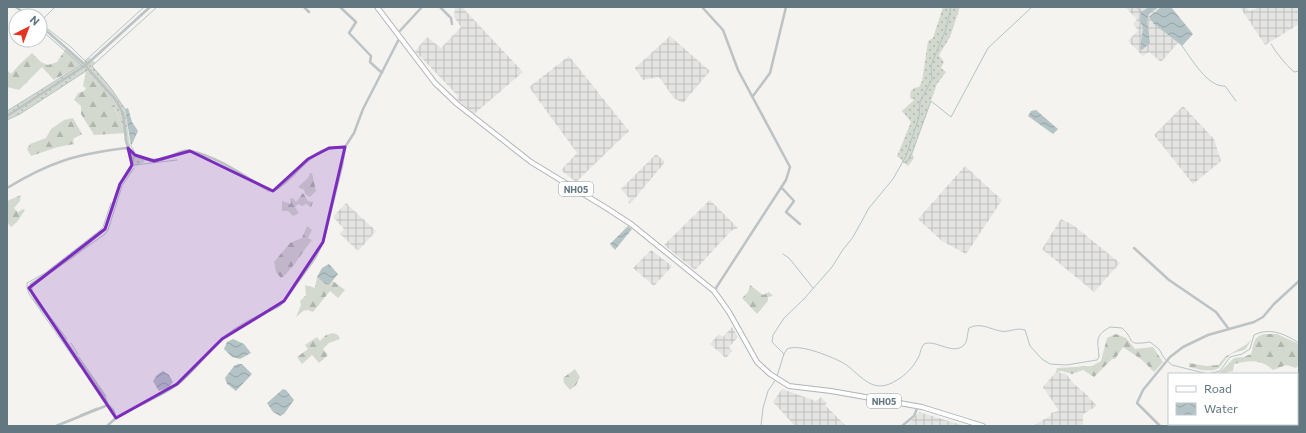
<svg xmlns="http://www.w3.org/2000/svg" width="1306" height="433" font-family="Commissioner,sans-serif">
<defs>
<pattern id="industrial-grid" width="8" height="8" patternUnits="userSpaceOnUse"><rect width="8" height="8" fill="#e4e5e3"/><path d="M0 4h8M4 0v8" fill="none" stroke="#bcbebd"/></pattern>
<pattern id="grass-dots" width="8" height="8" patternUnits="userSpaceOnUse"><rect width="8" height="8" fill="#d4d9cf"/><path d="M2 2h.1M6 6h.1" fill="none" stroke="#b0b5ad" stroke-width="1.8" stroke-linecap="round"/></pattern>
<pattern id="forest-firs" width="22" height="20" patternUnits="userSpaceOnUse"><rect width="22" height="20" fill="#d4d9cf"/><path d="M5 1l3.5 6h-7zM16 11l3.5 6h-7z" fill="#b0b5ad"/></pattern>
<pattern id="water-waves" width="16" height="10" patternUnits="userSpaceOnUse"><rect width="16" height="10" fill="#b4c3c5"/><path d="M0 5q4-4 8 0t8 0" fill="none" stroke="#96a3a5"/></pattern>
</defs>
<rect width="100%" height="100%" fill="#f4f3ef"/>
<path fill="url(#industrial-grid)" d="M455 7H462L523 72 474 114 457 99 458 96 415 51 427 37 441 48 461 27 454 17Z
M1125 7H1161L1154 11 1165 33 1178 43 1161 62 1149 52 1143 56 1128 41 1138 30 1133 24 1137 19Z
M1240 7H1246L1250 11 1260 7H1299V24L1265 45Z
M670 36 710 71 683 103 674 98 659 77 643 80 635 68Z
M569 56 629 131 576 182 561 170 577 153 529 87Z
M1183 106 1214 139 1221 161 1193 184 1154 135Z
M656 154 665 162 630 204 628 202 630 199 621 189Z
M965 166 1002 200 966 254 942 241 918 219Z
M710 200 738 228 731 231 695 270 664 245Z
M346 203 376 231 358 251 340 234 344 229 333 217Z
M1061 219 1073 225 1120 263 1094 292 1042 249Z
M651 250 672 266 654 286 633 268Z
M732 327 738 337 729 347 732 351 726 358 710 344 719 334 723 337Z
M1056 372 1066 374 1074 384 1086 394 1097 406 1083 414V426H1033L1050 416 1051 413 1059 411 1043 387Z
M782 389 816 401 821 397 827 403 825 405 846 426H795L773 402Z
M919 412 965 426H907Z"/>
<path fill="url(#grass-dots)" d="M943 7H960L950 37 939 55 944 62 941 68 946 72 937 84 912 153 914 158 908 166 897 156 911 122 902 111 914 100 910 98 911 91 914 88 919 87 922 81 928 41 933 38Z
M89 58 95 63 92 66 110 87 125 109 130 146 128 148 131 152 145 159 144 162 136 166 132 165C133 159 130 154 128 148 127 143 127 137 125 132 118 114 102 82 86 71L20 114 7 120V111L81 65Z"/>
<path fill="url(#forest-firs)" d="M67 47 83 63 81 65 54 80 42 67 19 90 7 87V70L11 74 19 65 32 53 41 62 48 65 57 62Z
M86 71C106 84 115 112 126 133L94 135 81 114V106L74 100 78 93 84 91 86 88 83 86Z
M73 118 82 134 73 139 74 144 58 147 31 156 27 149 30 144 46 138 51 129 64 120Z
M310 173H312L316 191 310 197 305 194 304 190 298 187 308 178Z
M303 193 308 201 313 202 311 207 306 204 302 206 298 204 295 207 299 213 293 216 288 211H282V201L291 204 290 199 293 198 296 202Z
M21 195 20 201 14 208 18 212 23 209 25 210 17 222 11 227 7 222V201Z
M307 226 312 230 308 238 312 240C303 251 290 273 281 278L276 272 274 262 290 243 302 238Z
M317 277 325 284 329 285 333 281 345 290 338 298 330 291 313 312 308 310 303 311 296 317 301 305 300 301 306 295 305 285 315 288Z
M750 285 763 295 769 292 773 296 768 297V301L757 314 742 298 748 292Z
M333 333 338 335 340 339 329 343 323 349 328 355 319 363 312 355 302 364 297 357 308 349 305 345 317 337 320 341 326 335Z
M1116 334 1126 338 1135 349 1153 347 1163 362 1154 372 1142 360 1123 347 1115 359H1112L1094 377 1083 370 1072 374 1062 371 1056 372 1057 368 1092 366 1101 361 1107 338Z
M1265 334H1277L1299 344V365L1296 368 1286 365 1273 370C1261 359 1249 360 1234 364L1233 371 1218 374 1234 358 1244 357 1251 354C1255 343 1252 337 1265 334Z
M1251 339C1245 355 1242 348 1230 355 1226 358 1223 363 1220 367 1212 374 1198 369 1189 367V363L1206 366 1218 365 1225 357 1247 344Z
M575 369 580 377 576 385 570 390 564 383 563 378Z"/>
<path fill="url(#water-waves)" d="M1149 7H1158L1148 15 1147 21 1150 43 1142 50 1140 49 1143 28 1140 21 1141 12Z
M1161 7H1171L1193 34 1182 46 1154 24 1149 17Z
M128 108 132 122 138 131 131 146 125 109Z
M1036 110 1058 129 1053 134 1028 116 1031 111Z
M628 226 632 229 615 250 610 244Z
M329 264 338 274 329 285 325 284 317 277 322 268Z
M233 339 244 344 251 353 240 359 232 357 224 349 227 342Z
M238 364H242L252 374 236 391 227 384 225 378 234 366Z
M163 371 169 375 173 382 168 388 159 391 153 381 157 375Z
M283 389 286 390 294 400 284 414 280 416 273 412 267 403Z"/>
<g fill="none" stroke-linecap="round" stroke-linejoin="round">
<path stroke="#b4c3c5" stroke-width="1" d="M1136 7 1141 12
M40 22 55 7
M40 23 71 47 85 61 144 7
M1271 44C1278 55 1285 64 1294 72L1299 71
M1182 46C1192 59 1207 87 1225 86L1236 101
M125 109 110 87 92 66 157 7
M7 111 81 65 40 29
M7 120 20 114 86 71
M131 146 135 153
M149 159H159
M903 162 906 163 912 153 931 101 951 117 988 48 1032 7
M135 165 177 160
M783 254 789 258 813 288
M32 291V287L35 284 105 234 108 230 122 186 134 168
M36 298 67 339
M71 343 78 354
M784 354 787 349C799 343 833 357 845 364 862 376 873 396 897 380 906 375 914 366 918 358 921 353 920 349 924 344 936 339 953 356 964 345 968 341 967 333 969 328 980 322 990 329 1000 331 1008 333 1016 327 1025 330L1030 346 1042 359 1050 364 1066 365 1097 360 1099 357C1098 341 1094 336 1110 327L1122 328C1136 340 1124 346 1150 342L1159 349 1164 358 1172 365 1208 374 1220 371 1230 357 1242 354 1250 349 1254 335C1270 327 1285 334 1299 343
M79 357 106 396
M80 367 29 294 27 288V283L45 273 99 231 103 227 111 203
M84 372 101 397
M777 376 784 354 772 342 773 335 784 318 803 300 832 267 842 251 853 237 869 208 893 179 906 156 919 117 920 102 932 79 931 65 946 29 951 7
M80 415 97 408
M761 426 763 408 768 391 776 379"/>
<defs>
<path id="primary" d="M377 7 435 83 457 104 531 162 608 209 631 224 714 291 729 312 757 362 770 374 789 386 831 391 922 407 983 426"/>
</defs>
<use href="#primary" stroke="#aeb4b7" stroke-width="6"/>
<path stroke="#bdc2c4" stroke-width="2.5" d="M16 7 28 16
M304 7 309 12
M340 7 356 22 349 33 371 56 370 62 382 73
M440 7 451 18 452 24
M702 7 723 30 738 70 790 167 786 180 714 291
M40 25 83 63 115 99 123 113 126 141 133 161 130 170 120 184 105 229 72 257 31 284 29 288 37 303 56 327 104 396 108 405
M397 34 422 7
M753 96 770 73 786 7
M7 116 86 65 150 7
M781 187 794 201 786 212 800 224
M7 188C50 162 76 154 126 148 130 149 131 153 135 155 140 158 147 160 153 161 167 162 180 148 191 151 218 157 244 176 268 190L273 191C301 176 306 146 345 147
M1134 248 1169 280 1216 312 1228 328
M56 426 108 405 113 410 116 418C136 405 159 398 178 384 194 371 206 354 221 340 238 325 259 316 279 306L284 301 315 258 323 242 342 166 345 147 354 133 363 109 400 37
M107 426 116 418
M902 426 914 416 918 406
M1160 426 1137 403 1143 390 1170 357 1183 347 1208 335 1254 322 1263 317 1274 304 1299 281"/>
<use href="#primary" stroke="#fff" stroke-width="4"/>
</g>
<path fill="#7b2cbf" fill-opacity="0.2" stroke="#7b2cbf" stroke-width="3" stroke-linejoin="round" d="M345 147 323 242 284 301 222 339 177 384 116 418 29 288 105 229 120 184 132 165 128 148 135 155 154 161 190 151 273 191 308 159 329 148Z"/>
<g text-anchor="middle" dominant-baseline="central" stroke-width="4" stroke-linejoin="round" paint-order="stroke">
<g fill="#fff" stroke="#92a0a7" stroke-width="1">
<rect x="559" y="182" width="34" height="14" rx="3"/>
<rect x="867" y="394" width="34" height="14" rx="3"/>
</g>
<g font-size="9" font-weight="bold" fill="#637781">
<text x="576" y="189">NH05</text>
<text x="884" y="401">NH05</text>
</g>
</g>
<rect width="1306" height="433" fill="none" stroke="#637781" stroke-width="16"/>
<rect x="1168" y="373" width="130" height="52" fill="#ffffff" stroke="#c1c9cd"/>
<rect x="1176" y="386" width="20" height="6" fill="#ffffff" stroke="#c1c9cd"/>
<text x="1204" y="393" font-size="12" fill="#637781">Road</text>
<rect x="1176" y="403" width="20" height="12" fill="url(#water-waves)" stroke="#c1c9cd"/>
<text x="1204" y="413" font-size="12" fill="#637781">Water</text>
<g transform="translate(28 28) rotate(42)"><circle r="19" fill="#ffffff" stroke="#c1c9cd"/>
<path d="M0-3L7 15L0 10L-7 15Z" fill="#e23421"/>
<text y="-6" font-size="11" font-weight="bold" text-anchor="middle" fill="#637781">N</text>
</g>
</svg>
